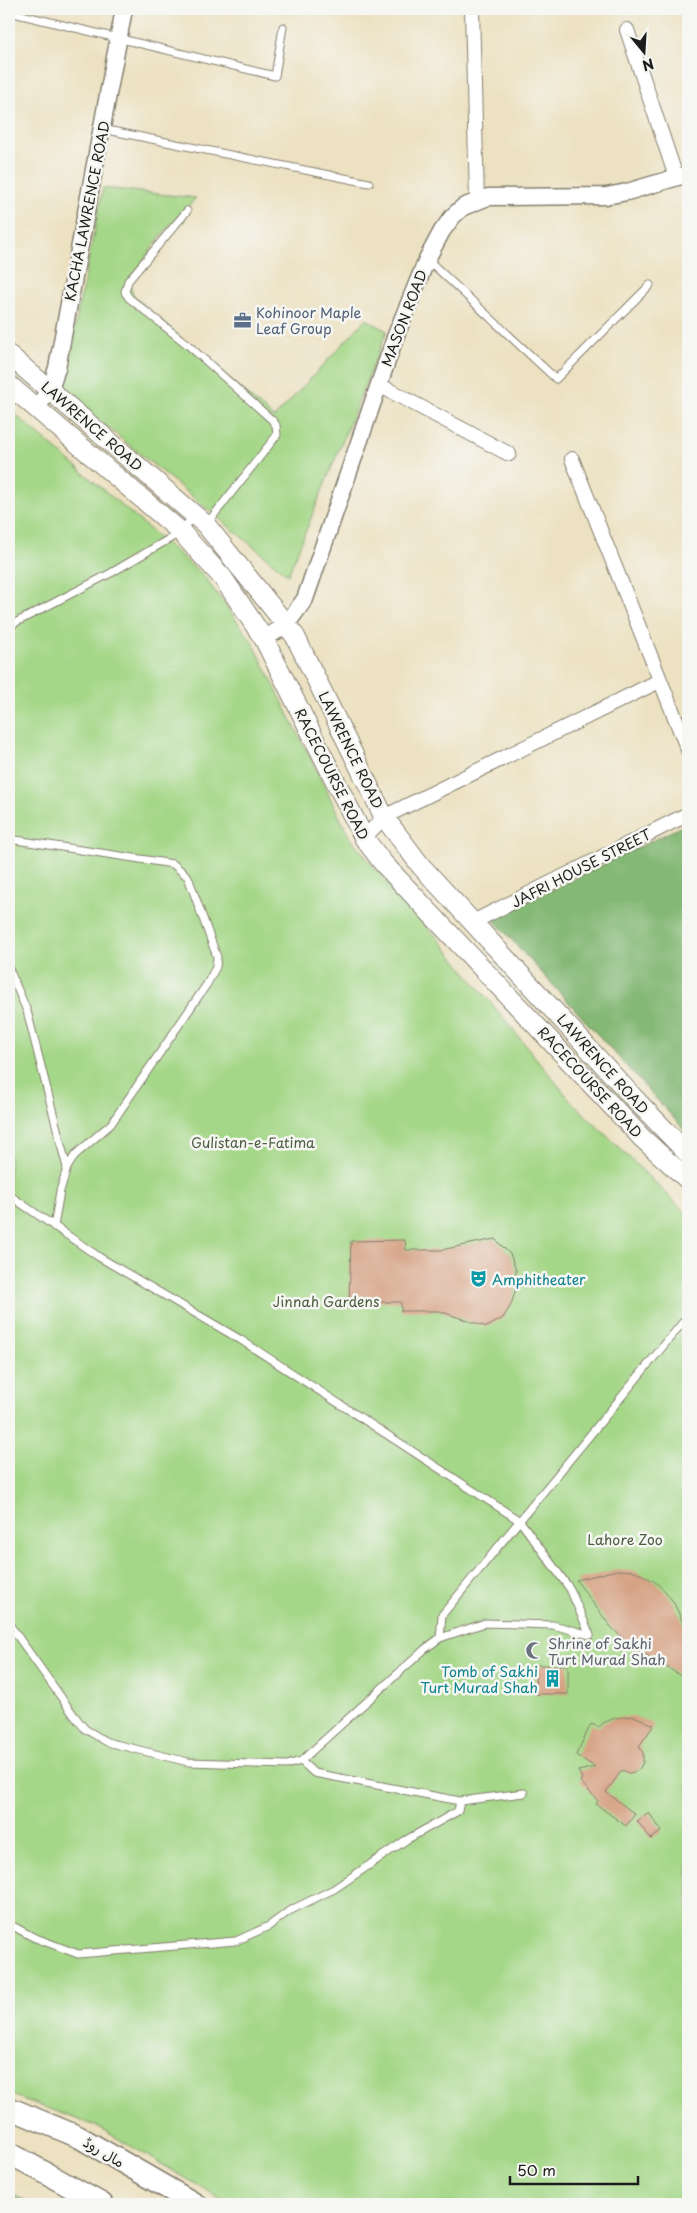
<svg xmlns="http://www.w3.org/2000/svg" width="697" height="2213" font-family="'Playpen Sans','Playpen Sans Arabic',sans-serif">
<rect width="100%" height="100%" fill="#f6f6f2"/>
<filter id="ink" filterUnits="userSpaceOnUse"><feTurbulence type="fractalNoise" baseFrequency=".02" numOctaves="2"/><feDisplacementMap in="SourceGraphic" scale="10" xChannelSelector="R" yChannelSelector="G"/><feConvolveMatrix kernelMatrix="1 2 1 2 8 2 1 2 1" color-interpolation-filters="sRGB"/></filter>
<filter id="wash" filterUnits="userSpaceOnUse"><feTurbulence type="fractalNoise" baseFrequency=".0096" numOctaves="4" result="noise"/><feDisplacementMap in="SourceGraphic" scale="20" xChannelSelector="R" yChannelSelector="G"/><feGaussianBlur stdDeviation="1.12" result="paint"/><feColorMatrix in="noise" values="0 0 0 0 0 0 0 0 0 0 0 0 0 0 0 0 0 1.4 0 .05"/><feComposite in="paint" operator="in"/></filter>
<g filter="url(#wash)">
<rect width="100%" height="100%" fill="#ece1c1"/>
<path fill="#a4d787" stroke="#607a52" d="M103 188 196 198 163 233 128 282 134 296 188 345 274 418 366 319 387 331 288 575 62 390Z
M9 409 203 575 253 643 349 836 390 887 442 943 571 1101 688 1215V2204H230L98 2127 9 2094Z
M9 2192 29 2204H9Z"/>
<path fill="#83b874" stroke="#506a48" d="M688 823V1132L687 1133 493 919Z"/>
<g id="blocks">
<path fill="#d5a183" d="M495 1239 510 1254 516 1270V1288L511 1305 503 1318 487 1327 439 1311H401V1302H349L351 1241 405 1240 406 1250H441Z
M617 1570 635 1571 654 1581 665 1591 674 1603 684 1625 688 1642V1680L630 1645 611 1627 576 1580Z
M535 1665H568V1694H536Z
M634 1716 654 1725 639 1746 643 1753V1762L639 1770 634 1772 629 1773 622 1770 606 1792 635 1814 626 1826 596 1804 598 1801 580 1781 582 1778 578 1771 595 1767 576 1755 591 1724 599 1727 603 1723 615 1718Z
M649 1813 662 1831 651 1839 637 1821Z"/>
</g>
</g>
<g filter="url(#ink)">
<use href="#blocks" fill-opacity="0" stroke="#847e6e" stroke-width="1"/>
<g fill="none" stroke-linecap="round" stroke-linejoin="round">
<defs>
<path id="service" d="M9 12 275 76 283 27
M102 129 369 183
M187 211 128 281 125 292 129 298 188 345 272 420 276 425 277 435 206 525
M427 259 556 379 650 285
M9 626 111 573 181 532 194 515
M9 839 173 864 188 877 217 957 216 967 207 984 111 1124 75 1155 67 1168 60 1191 54 1227
M9 969 27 1011 67 1168
M9 1195 99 1257 241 1340 520 1521 570 1589 590 1635
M9 1624 73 1714 85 1729 107 1742 188 1762 287 1765 301 1761 425 1649 440 1638 442 1615 688 1316
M440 1638 485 1623 553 1625 590 1635
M460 1801 524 1793
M9 1924 33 1937 78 1954 236 1941 269 1926 289 1911 334 1889 406 1840 458 1811 460 1801 314 1773 301 1761"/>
<path id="minor" d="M472 9 477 200
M627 30 676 177
M379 385 509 454
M572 459 688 750
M364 838 384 817 659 681
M473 922 688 814"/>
<path id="tertiary" d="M36 408 50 390 57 368 124 9
M264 639 286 625 305 599 396 335 427 259 442 231 453 216 463 207 488 197 606 196 627 192 688 174"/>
<path id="secondary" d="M9 355 206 525 295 636 384 817 421 866 634 1098 688 1154
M9 385 181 532 223 578 264 639 364 838 383 863 642 1138 688 1180"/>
<path id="primary" d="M9 2108 79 2137 195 2204
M9 2153 102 2204"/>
</defs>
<use href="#service" stroke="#847e6e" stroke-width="9"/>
<use href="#minor" stroke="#847e6e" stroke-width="16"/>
<use href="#tertiary" stroke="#847e6e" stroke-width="19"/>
<use href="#secondary" stroke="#847e6e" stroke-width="21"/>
<use href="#primary" stroke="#847e6e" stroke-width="24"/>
<use href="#service" stroke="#fff" stroke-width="7"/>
<use href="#minor" stroke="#fff" stroke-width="14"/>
<use href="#tertiary" stroke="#fff" stroke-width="16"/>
<use href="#secondary" stroke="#fff" stroke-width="19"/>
<use href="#primary" stroke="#fff" stroke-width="21"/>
</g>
</g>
<defs>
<symbol id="office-bare" viewBox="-9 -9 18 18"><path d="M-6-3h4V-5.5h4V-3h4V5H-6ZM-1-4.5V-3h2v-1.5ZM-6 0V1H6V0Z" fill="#5c6f8a" stroke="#f6f6f2" stroke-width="2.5" paint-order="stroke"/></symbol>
<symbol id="theatre-bare" viewBox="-9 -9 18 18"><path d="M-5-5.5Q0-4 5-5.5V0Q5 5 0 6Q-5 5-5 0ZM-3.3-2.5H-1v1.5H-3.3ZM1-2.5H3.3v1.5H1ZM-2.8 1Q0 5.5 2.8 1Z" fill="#0f9aa8" stroke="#f6f6f2" stroke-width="2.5" paint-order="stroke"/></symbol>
<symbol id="mosque-bare" viewBox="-9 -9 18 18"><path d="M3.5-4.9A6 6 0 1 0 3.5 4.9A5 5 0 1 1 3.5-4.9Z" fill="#6b7280" stroke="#f6f6f2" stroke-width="2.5" paint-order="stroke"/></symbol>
<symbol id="building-bare" viewBox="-9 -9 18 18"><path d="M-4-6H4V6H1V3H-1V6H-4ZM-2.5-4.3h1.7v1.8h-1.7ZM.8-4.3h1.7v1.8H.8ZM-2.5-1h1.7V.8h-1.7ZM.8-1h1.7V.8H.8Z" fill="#0f9aa8" stroke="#f6f6f2" stroke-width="2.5" paint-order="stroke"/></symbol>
</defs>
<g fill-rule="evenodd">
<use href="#office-bare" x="230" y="308" width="25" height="25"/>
<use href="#theatre-bare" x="466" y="1266" width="25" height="25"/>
<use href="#mosque-bare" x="522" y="1638" width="25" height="25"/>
<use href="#building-bare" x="540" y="1666" width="25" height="25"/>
</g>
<g text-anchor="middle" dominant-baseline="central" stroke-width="5" stroke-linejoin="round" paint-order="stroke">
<g font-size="14" fill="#1c1c1c" stroke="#f6f6f2">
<text transform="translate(87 211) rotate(-79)">KACHA LAWRENCE ROAD</text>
<text transform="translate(404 318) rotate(-69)">MASON ROAD</text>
<text transform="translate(92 426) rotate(41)">LAWRENCE ROAD</text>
<text transform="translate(351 750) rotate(64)">LAWRENCE ROAD</text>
<text transform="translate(332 774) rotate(63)">RACECOURSE ROAD</text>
<text transform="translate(581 868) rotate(-27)">JAFRI HOUSE STREET</text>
<text transform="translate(603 1064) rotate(48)">LAWRENCE ROAD</text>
<text transform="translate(590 1082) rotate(47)">RACECOURSE ROAD</text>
<text transform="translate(104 2152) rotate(31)">مال روڈ</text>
</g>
<g font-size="14" fill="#4e5e75" stroke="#f6f6f2" text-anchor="start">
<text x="256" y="312">Kohinoor Maple<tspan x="256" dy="16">Leaf Group</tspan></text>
</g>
<g font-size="14" fill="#4c5d41" stroke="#f6f6f2">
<text x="253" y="1142">Gulistan-e-Fatima</text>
<text x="326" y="1301">Jinnah Gardens</text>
<text x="625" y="1539">Lahore Zoo</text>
</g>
<g font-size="14" fill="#0d838f" stroke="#f6f6f2" text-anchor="start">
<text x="492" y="1279">Amphitheater</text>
<text x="538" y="1671" text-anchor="end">Tomb of Sakhi<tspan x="538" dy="16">Turt Murad Shah</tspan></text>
</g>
<g font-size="14" fill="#5b616d" stroke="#f6f6f2" text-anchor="start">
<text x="548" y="1643">Shrine of Sakhi<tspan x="548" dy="16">Turt Murad Shah</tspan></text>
</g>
</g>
<rect width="697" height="2213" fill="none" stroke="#f6f6f2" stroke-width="30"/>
<g transform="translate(644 52) rotate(162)" stroke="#f6f6f2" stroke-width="4" paint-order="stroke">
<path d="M0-4L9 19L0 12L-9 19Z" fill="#1c1c1c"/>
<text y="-8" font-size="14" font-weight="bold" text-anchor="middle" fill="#1c1c1c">N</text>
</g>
<path d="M510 2176v8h128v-8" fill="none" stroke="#1c1c1c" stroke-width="2.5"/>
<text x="517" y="2176" font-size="15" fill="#1c1c1c" stroke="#f6f6f2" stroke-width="4" paint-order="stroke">50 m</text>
</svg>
